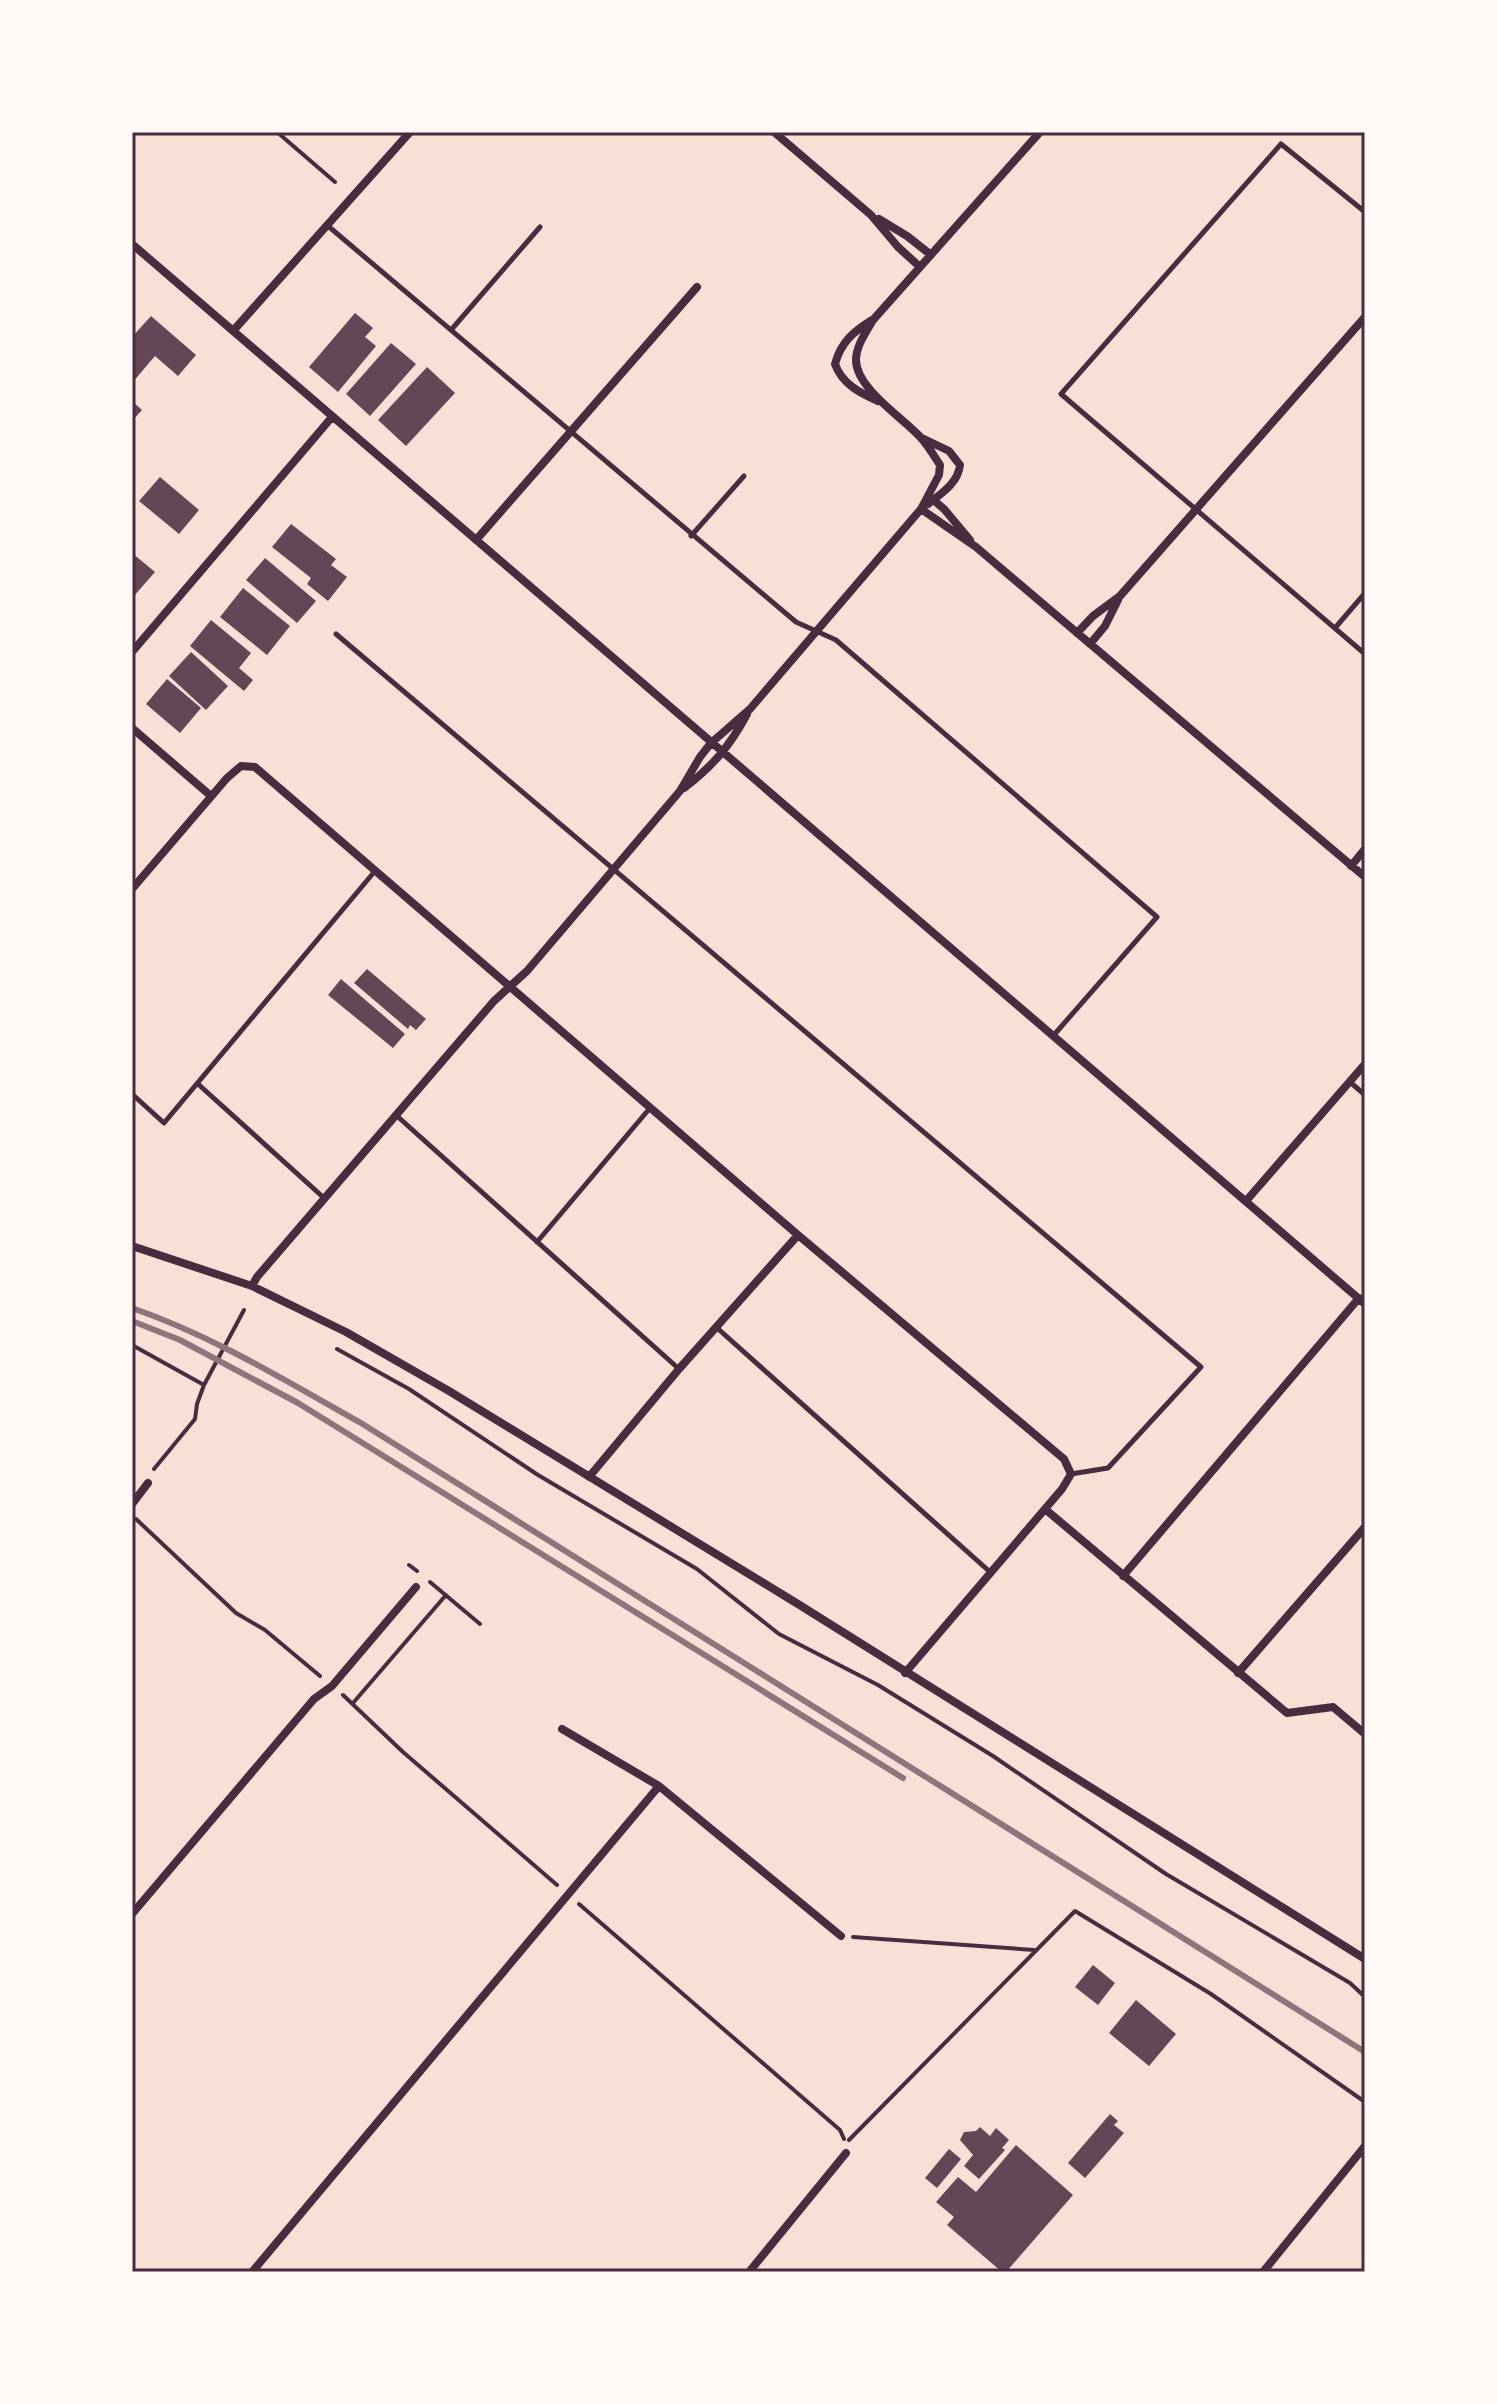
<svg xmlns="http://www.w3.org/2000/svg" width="1497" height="2404" font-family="Arial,sans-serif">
<rect width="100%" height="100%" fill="#f7e1d7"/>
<path fill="#644757" d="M355 313 373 328 365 337 376 346 338 392 309 367Z
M151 316 196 355 178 376 155 356 132 383V337Z
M391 343 416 364 370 416 346 394Z
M427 367 455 393 406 446 378 420Z
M132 401 142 410 132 421Z
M160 477 199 510 179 534 139 501Z
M291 524 336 559 331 565 347 577 328 601 307 584 311 578 272 547Z
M132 553 155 572 134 596 132 594Z
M265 558 316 601 297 623 246 580Z
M243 588 290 626 267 655 220 617Z
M211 620 251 653 239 668 253 680 244 691 190 646Z
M191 652 228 686 206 710 169 676Z
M167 679 201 708 180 733 146 704Z
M367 969 426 1019 416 1030 410 1025 408 1029 354 983Z
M341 979 405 1034 393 1048 328 995Z
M1093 1965 1115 1983 1098 2005 1075 1987Z
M1136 2000 1176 2034 1149 2066 1109 2033Z
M1110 2114 1118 2121 1114 2125 1124 2133 1085 2178 1068 2163Z
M980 2127 990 2136 996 2128 1009 2140 1002 2148 1005 2150 979 2179 964 2166 973 2155 960 2140 964 2132 976 2131Z
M1016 2145 1073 2195 1006 2272H1002L947 2225 954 2217 936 2202 958 2177 976 2192Z
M949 2149 961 2159 937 2188 925 2178Z"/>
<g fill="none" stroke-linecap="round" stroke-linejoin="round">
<path stroke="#4a2c40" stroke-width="4" d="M277 132 335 182
M132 1345 204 1385
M337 1349 409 1389 538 1475 697 1569 779 1634 878 1685 993 1756 1166 1874 1350 1983 1365 1997
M154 1469 195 1419 197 1404 204 1385 244 1310
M136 1519 236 1613 265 1630 320 1676
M409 1565 417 1571
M430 1582 480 1624
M343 1695 403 1752 557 1885
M353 1703 446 1595
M579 1904 840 2130 844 2139
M853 1937 1034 1950
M849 2140 1075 1911 1211 1994 1365 2102"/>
<path stroke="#4a2c40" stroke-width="5" d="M1365 212 1281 144 1061 394 1365 654
M328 226 796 622 836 640 1157 917 1053 1036
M451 330 540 227
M691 536 744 476
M1335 628 1365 593
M336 634 1201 1367 1108 1468 1071 1474
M1350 1082 1365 1095
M198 1084 324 1198
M132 1094 164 1123 375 871
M397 1116 679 1369
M537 1242 650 1108
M716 1327 990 1572"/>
<path stroke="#4a2c40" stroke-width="8" d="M774 132 871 215 898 247 920 267
M879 219 907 236 931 255
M132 244 1365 1304
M872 320C853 332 841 342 835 364 842 384 860 393 878 401
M233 331 410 132
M924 439 949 451 960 465C958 483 942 493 928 504
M930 497 944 509 970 540
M921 509 976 547 1365 877
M476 540 697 287
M1077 633 1093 616 1120 596 1365 317
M1090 644 1105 626 1118 600
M132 652 332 417
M132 728 211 796
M684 788C712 767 730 746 747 714
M1351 866 1365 849
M132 889 227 778 241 766 255 767 798 1235 1064 1459 1071 1474 1062 1489 905 1673
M1246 1201 1365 1064
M132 1246 252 1286 346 1332 449 1391 798 1604 1365 1959
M252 1286 257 1277 494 1001 527 971 680 791 700 757 711 743 750 709 921 509 939 475 940 465C934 456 929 447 922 439 905 419 856 389 856 360 856 346 866 332 873 320L1040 132
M589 1477 679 1369 798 1235
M132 1504 148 1483
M1045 1509 1287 1713 1333 1707 1365 1734
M1123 1576 1359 1298
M1238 1673 1365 1527
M562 1729 659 1786 841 1936
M132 1914 314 1699 332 1686 416 1587
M252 2272 659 1786
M749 2272 846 2153
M1263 2272 1365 2146"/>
<path stroke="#8f747c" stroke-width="6" d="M132 1308C213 1336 286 1381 361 1423L1365 2052
M132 1321 180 1340 298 1403 903 1778"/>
</g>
<rect width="1497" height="2404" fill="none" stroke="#fffaf5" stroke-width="268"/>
<rect x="134" y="134" width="1229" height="2136" fill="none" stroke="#4a2c40" stroke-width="3"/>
</svg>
